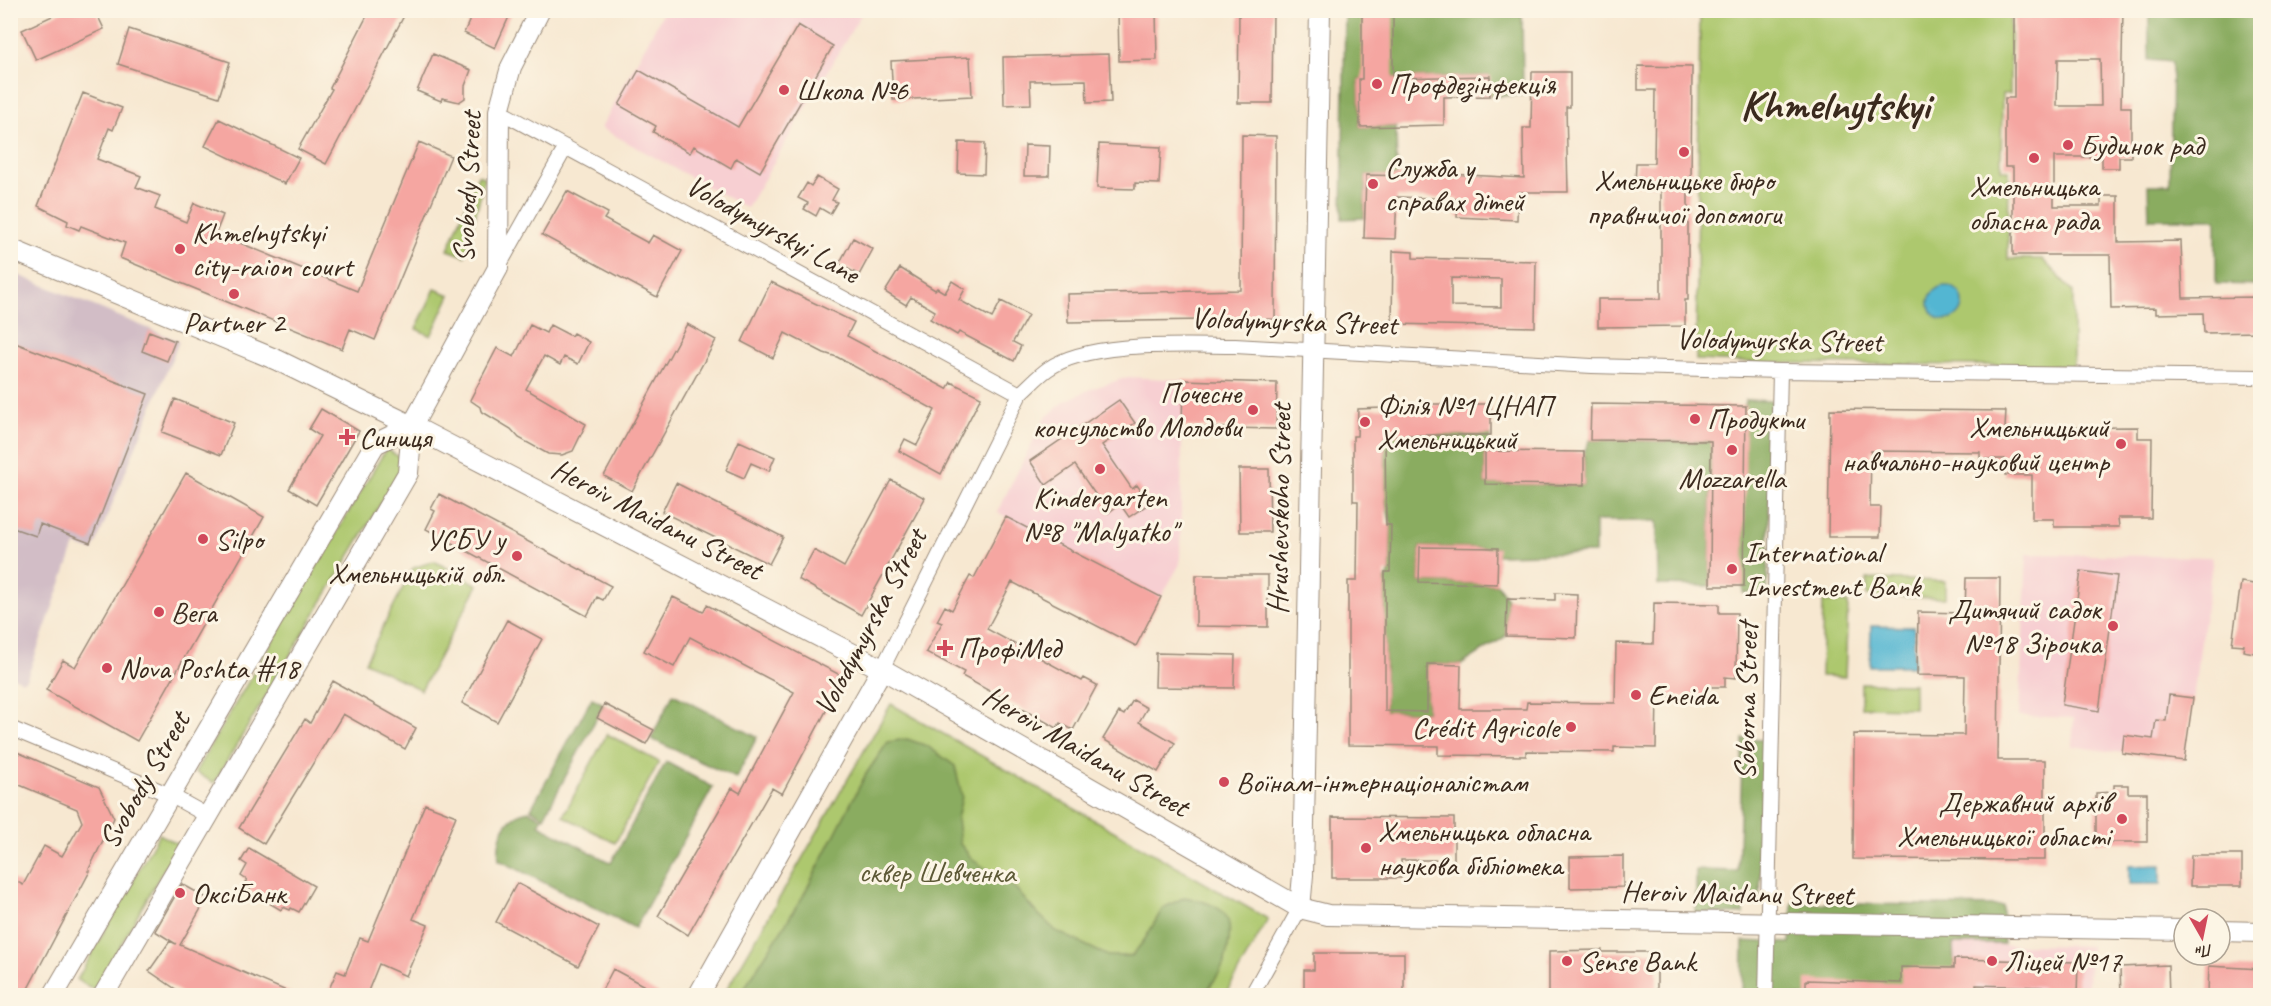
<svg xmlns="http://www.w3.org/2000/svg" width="2271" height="1006" font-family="Caveat,sans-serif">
<rect width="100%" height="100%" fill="#fcf5e5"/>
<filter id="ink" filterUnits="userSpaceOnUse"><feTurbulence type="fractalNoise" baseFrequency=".0167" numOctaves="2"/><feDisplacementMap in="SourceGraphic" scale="12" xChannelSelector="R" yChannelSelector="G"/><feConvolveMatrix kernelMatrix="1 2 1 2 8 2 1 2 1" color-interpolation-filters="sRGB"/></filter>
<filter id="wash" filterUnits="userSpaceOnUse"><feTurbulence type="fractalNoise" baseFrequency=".008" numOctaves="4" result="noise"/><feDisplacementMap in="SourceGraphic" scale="24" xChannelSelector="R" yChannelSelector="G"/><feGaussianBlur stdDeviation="1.35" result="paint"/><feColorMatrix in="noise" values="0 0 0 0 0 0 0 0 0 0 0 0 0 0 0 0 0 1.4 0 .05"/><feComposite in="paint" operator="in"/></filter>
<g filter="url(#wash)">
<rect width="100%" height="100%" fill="#f7e8d1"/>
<path fill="#f7cfd2" d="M664 11H863L747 208 601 128Z
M1128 377 1183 380 1180 564 1161 597 997 512 1045 418 1065 401 1091 389Z
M2027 554 2213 557 2193 698 2169 695 2166 721 2156 720 2153 739 2124 736 2122 753 2072 746 2074 718 2019 716Z
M1895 943 2091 946 2087 995 1893 996Z"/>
<path fill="#d2bdc6" d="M11 272 179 341 93 551 75 545 27 678 23 681 11 676Z"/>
<path fill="#adc86e" stroke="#747946" stroke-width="1.5" d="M1700 11H2010V94H2002L2001 170H2009L2008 259H2042L2073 291V366L1773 363 1696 360Z
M478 175 485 178 465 256 448 250Z
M435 289 450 295 431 336 416 329Z
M386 449 406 461 214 783 195 772Z
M434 561 478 585 421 690 365 662 413 568Z
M1867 579 1945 581V598L1867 596Z
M1823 602 1848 603 1845 677 1821 676Z
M1861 683 1914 684V708L1861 707Z
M891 704 1268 919 1225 995 723 996Z
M607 734 659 762 615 843 563 816Z
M159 834 178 844 95 990 77 980Z"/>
<path fill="#8aac61" stroke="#626b40" stroke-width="1.5" d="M1345 11H1522L1523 95 1490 96 1489 76 1359 79 1360 127H1396L1397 176 1366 175 1364 218 1342 219Z
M2149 11H2260V285L2216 284V219H2149L2148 185H2170L2172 62 2149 60Z
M1745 400 1772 401 1767 594 1743 593Z
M1385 435H1491L1485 451V484L1584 485V452L1590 440 1711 442 1710 586 1658 585 1657 521H1595V553L1497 555V548L1420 547 1419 582 1497 584 1507 599 1506 636 1461 665 1427 664V712L1385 711V581L1390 572 1391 525 1386 502Z
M673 694 757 737 736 778 651 739Z
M592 698 604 704 544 817 531 809Z
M907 739 927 746 955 766 962 796 957 819 960 844 973 860 1016 889 1033 909 1056 931 1108 956H1132L1145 939 1163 908 1185 897C1196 900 1215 903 1224 913 1235 925 1227 959 1220 972 1215 980 1209 988 1203 995H740L802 898 866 774 888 742Z
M1743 739 1764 740 1760 902H1744V914L1696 913V870L1738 871Z
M666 762 713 787 635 928 499 860C497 844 501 825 515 816 519 813 525 812 529 811L542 818 539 825 611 863Z
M1792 903 2003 906V944H1953L1954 968 1901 995 1742 996 1743 941 1790 943Z"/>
<path fill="#53b6d2" stroke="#477078" stroke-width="1.5" d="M1929 303a17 17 0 1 1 34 0a17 17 0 1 1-34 0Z
M1871 626 1914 627V666H1870Z
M2161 865V884H2129V866Z"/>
<g id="blocks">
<path fill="#f5a6a1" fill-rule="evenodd" d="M65 10H95L104 29 36 60 22 30Z
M370 10H407L326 164 298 149 332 89 330 88Z
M474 10H512L495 48 464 33Z
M1118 10H1156L1157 60 1119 61Z
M1239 10H1273L1272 103H1238Z
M1362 10H1393V78L1490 76V96L1444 97V125L1360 127 1359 79H1362Z
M2014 10H2123L2121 107H2131V157H2119V168H2102V157H2054V206H2101V196H2118V242L2181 241 2183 298 2260 297V332L2204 333 2203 313 2156 314V308L2111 309 2110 255H2013V167H2005V98H2014ZM2058 59H2100L2101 106H2057Z
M798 25 833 46 760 172 736 158 731 168 694 146 690 153 653 132 656 126 619 105 639 70 738 127Z
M129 29 230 62 219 97 118 64Z
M433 54 471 70 465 86V98L459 102 442 98 441 101 417 91Z
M1109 54 1111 102 1087 103 1086 80 1030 81 1031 104 1004 105 1003 57Z
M970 57 972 96 893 100 891 61Z
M1638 66 1692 67 1691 185H1688V300H1685V326L1598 327V299H1661V185H1635L1636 163H1654L1655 90H1638Z
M1532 72H1570V107H1566L1568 192H1518L1517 220 1457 217 1458 199 1397 197 1395 239 1364 238 1366 175 1410 176V172L1524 178 1523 128H1531Z
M83 93 122 108 113 130 109 128 97 159 141 176 136 187 160 196 155 209 186 222 194 203 223 215 216 233 357 291 419 142 451 156 375 340 350 329 342 349 120 258 125 243 81 226 79 230 67 225 68 221 38 206Z
M219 119 299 158 285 184 205 146Z
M1242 135 1276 136 1275 319 1068 322 1067 294 1241 290Z
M959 142 985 143 984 174 958 173Z
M1099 144 1161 147 1159 184 1135 183V189L1097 188Z
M1025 145 1050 146 1049 176H1024Z
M817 177 838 189 832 200 837 202 830 214 820 208 816 216 804 209 808 203 798 198 807 183 811 186Z
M567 191 608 213 604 219 648 243 653 235 682 251 657 297 542 235Z
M853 238 873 249 859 275 839 264Z
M1393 251 1413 252V258L1536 261 1535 327 1392 324ZM1451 278 1501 279V307L1451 306Z
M900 268 935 290 937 288 945 293 952 281 965 289 959 300 992 318 1001 301 1028 315 1013 342 1021 346 1014 361 959 332 957 335 930 319 935 311 911 297 906 305 885 292Z
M771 282 854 322 847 336 947 389 951 382 981 397 941 474 899 451 905 439 917 445 935 410 837 357 824 353 785 333 773 358 742 342Z
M687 324 716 340 632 491 604 476Z
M530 325 546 333 550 325 571 336 573 333 589 342 578 364 564 357 560 365 544 356 526 389 586 424 573 451 562 455 548 454 519 438 511 429 481 411 480 407 470 400 497 348 514 357Z
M149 331 175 341 167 361 142 351Z
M10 341 148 394 90 543 40 524 36 536 10 527Z
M1183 380 1277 383 1276 429 1182 427Z
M175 399 234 423 221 455 162 432Z
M1119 400 1135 423 1102 445 1132 489 1137 485 1150 503 1129 517 1120 504 1108 513 1075 465 1046 485 1030 461Z
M1383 404H1491V435H1385L1386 525H1391L1390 572H1385V711L1427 712V664L1461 665 1460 709H1526L1527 702 1615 703 1616 643 1653 644 1654 603 1719 604V613H1737L1736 678 1725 677V687H1709V697L1657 696 1656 748 1614 747V752L1526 751V756L1438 755V746L1348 745V581H1357L1358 501H1353V436H1357L1358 409 1383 408Z
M1591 404 1746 406 1744 586H1710L1711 441 1590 440Z
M321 409 359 431 316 505 289 489 320 436 309 429Z
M1830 409 2006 411 2005 428 2138 427V438H2152L2151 518H2118L2119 527H2054V519H2032V475H2005V459H1980V452L1871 451 1870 507H1881L1880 537H1828Z
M739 441 775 457 769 471 751 463 744 478 726 470Z
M1485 451 1584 452V485L1485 484Z
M1239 469H1269L1270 532H1240Z
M186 473 264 517 137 741 46 690 63 660 75 667Z
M891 480 925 498 861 615 798 579 814 550 844 567Z
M676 483 783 537 769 564 662 512Z
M439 494 611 586 603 600 597 597 587 616 426 529 435 511 431 509Z
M1006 517 1161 597 1136 646 1012 582 987 629 1082 681 1084 678 1097 685 1073 730 1060 723 1057 728 962 676 964 672 926 652 942 623 937 621 945 606 952 610 970 576 974 578Z
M1420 547 1498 548 1497 584 1419 582Z
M2081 571 2117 576 2099 711 2062 705Z
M1196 575H1268V627L1196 626Z
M1966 578H2000L1998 760H2045V860L1853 859 1854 734 1964 735 1965 676 1917 675 1918 612 1965 613Z
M2241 582 2260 585V654L2243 651 2244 645 2232 644Z
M1555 593 1577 594 1576 638 1506 636 1507 599 1555 600Z
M673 597 703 612 707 605 844 677 782 794 772 788 688 935 658 916 732 788 740 793 794 692 690 637 674 667 644 651Z
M507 620 542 639 497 722 462 703Z
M1156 653 1235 655 1234 688 1155 687Z
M333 681 416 728 405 749 343 714 264 844 239 828 305 719 310 723Z
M2169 695 2193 698 2184 761 2122 753 2124 735 2153 739 2156 720 2166 721Z
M1133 700 1147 708 1139 722 1175 743 1158 772 1103 739 1119 712 1124 715Z
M604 704 654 730 646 744 597 718Z
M10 749 99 787 114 818 88 871H90L24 996H10V878L23 885 44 846 62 856 82 822 77 809 10 781Z
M2114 785H2128V793H2147V842H2096V793L2114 792Z
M425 804 456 816 413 919 428 925 406 976 379 964 366 996H326L337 971 345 974 360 938 368 941Z
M1332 817 1454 818V860H1401V878H1332Z
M249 848 314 886 299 912 291 908 290 910 283 907 281 910 249 891 252 886 245 882 247 880 241 876 247 865 241 861Z
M2191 855H2242V886H2190Z
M1623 856V887L1570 888V857Z
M517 883 599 927 578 966 496 922Z
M182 884 207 898 180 945 298 996H186L149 971 170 941 176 944 155 931Z
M1602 950V952H1657V996H1549V951Z
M1314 953H1404V996H1304V970H1314Z
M1954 959 2078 962 2077 996H2042V987L1976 985V996H1806V980L1901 983V967L1954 968Z
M2168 965 2169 996H2121L2120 967Z
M2209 966 2260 969V996L2208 993Z
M613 969 663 996H599Z"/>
</g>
</g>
<g filter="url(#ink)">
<use href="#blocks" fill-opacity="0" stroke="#998978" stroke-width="1.5"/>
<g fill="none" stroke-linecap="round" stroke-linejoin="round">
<defs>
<path id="street" d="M499 111 1020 394
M499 266 566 147
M882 669 1020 394C1029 386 1038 376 1048 369 1089 340 1184 346 1235 346L1592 366 1780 371 2260 377
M10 728 170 795 208 816
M1251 996 1300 908
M1766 996 1780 371"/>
<path id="secondary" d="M10 249 277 360 412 426 882 669 1300 908 1328 915 2184 930
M1300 908 1303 875 1320 10
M2220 931 2260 932
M53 996 375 444 412 426
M103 996 408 473 412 426 498 268 499 111 511 67 540 10
M698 996 882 669"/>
</defs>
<use href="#street" stroke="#998978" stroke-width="16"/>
<use href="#secondary" stroke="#998978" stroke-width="22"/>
<use href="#street" stroke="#fff" stroke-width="14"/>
<use href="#secondary" stroke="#fff" stroke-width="20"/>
</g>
</g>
<g fill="#d1495b" stroke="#fcf5e5" stroke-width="2">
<circle cx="1377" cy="84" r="6"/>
<circle cx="784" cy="90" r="6"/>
<circle cx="2068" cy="145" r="6"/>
<circle cx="1684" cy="152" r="6"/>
<circle cx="2034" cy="158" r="6"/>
<circle cx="1373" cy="184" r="6"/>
<circle cx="180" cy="249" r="6"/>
<circle cx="234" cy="294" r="6"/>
<circle cx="1253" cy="410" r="6"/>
<circle cx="1695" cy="419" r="6"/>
<circle cx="1365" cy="422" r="6"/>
<path d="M344 428h6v6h6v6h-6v6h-6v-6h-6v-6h6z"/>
<circle cx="2121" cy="444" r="6"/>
<circle cx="1732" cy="450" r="6"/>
<circle cx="1100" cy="469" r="6"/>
<circle cx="203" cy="539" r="6"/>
<circle cx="517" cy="556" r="6"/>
<circle cx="1732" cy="569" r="6"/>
<circle cx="159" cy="612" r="6"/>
<circle cx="2113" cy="626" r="6"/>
<path d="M942 639h6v6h6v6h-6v6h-6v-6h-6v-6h6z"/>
<circle cx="107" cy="668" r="6"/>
<circle cx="1636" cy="695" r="6"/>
<circle cx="1571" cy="727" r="6"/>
<circle cx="1224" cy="782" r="6"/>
<circle cx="2122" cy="819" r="6"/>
<circle cx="1366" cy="848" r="6"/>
<circle cx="180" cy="893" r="6"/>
<circle cx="1567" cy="961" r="6"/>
<circle cx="1992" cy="961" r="6"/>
</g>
<g text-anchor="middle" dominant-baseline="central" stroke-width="6" stroke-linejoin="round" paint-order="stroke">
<g font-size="30" fill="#3b2a1e" stroke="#fcf5e5" text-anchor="start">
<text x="1389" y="84">Профдезінфекція</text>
<text x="796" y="90">Школа №6</text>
<text x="2080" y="145">Будинок рад</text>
<text x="1385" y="167">Служба у<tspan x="1385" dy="34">справах дітей</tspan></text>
<text x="1684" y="180" text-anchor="middle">Хмельницьке бюро<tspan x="1684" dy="34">правничої допомоги</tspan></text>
<text x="2034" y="186" text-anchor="middle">Хмельницька<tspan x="2034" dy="34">обласна рада</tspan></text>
<text x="192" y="232">Khmelnytskyi<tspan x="192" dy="34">city-raion court</tspan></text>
<text x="234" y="322" text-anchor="middle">Partner 2</text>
<text x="1241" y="393" text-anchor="end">Почесне<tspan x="1241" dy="34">консульство Молдови</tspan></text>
<text x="1377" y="405">Філія №1 ЦНАП<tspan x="1377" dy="34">Хмельницький</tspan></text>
<text x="1707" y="419">Продукти</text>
<text x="2109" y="427" text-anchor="end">Хмельницький<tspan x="2109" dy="34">навчально-науковий центр</tspan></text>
<text x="359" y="437">Синиця</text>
<text x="1732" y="478" text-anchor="middle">Mozzarella</text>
<text x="1100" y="497" text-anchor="middle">Kindergarten<tspan x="1100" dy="34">№8 "Malyatko"</tspan></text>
<text x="215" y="539">Silpo</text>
<text x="505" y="539" text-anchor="end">УСБУ у<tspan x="505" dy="34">Хмельницькій обл.</tspan></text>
<text x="1744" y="552">International<tspan x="1744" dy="34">Investment Bank</tspan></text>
<text x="2101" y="609" text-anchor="end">Дитячий садок<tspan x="2101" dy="34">№18 Зірочка</tspan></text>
<text x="171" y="612">Вега</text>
<text x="958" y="648">ПрофіМед</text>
<text x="119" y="668">Nova Poshta #18</text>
<text x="1648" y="695">Eneida</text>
<text x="1559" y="727" text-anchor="end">Crédit Agricole</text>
<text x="1236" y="782">Воїнам-інтернаціоналістам</text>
<text x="2110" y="802" text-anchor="end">Державний архів<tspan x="2110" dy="34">Хмельницької області</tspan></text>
<text x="1378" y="831">Хмельницька обласна<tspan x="1378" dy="34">наукова бібліотека</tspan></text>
<text x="192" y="893">ОксіБанк</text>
<text x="1579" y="961">Sense Bank</text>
<text x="2004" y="961">Ліцей №17</text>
</g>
<g font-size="30" fill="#3b2a1e" stroke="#fcf5e5">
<text transform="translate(467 187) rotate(-87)">Svobody Street</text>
<text transform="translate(773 229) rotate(29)">Volodymyrskyi Lane</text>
<text transform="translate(1294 321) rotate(2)">Volodymyrska Street</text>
<text transform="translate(1779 340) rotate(1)">Volodymyrska Street</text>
<text transform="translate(1279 509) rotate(-89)">Hrushevskoho Street</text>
<text transform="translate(657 519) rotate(27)">Heroiv Maidanu Street</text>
<text transform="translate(870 622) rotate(-62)">Volodymyrska Street</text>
<text transform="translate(1746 701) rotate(-89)">Soborna Street</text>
<text transform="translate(1086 751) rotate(30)">Heroiv Maidanu Street</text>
<text transform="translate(144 780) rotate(-60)">Svobody Street</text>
<text transform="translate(1737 893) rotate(1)">Heroiv Maidanu Street</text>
</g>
<g font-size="30" fill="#5d5936" stroke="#fcf5e5">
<text x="937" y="872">сквер Шевченка</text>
</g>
<g font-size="42" font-weight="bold" fill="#3b2a1e" stroke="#fcf5e5">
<text x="1835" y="105">Khmelnytskyi</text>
</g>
</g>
<rect width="2271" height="1006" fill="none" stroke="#fcf5e5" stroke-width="36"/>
<g transform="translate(2202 937) rotate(171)"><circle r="28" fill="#fcf5e5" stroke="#afa495" stroke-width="1.5"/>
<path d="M0-4.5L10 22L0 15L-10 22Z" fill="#d1495b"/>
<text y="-9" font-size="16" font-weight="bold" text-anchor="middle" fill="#3b2a1e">Пн</text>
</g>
</svg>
